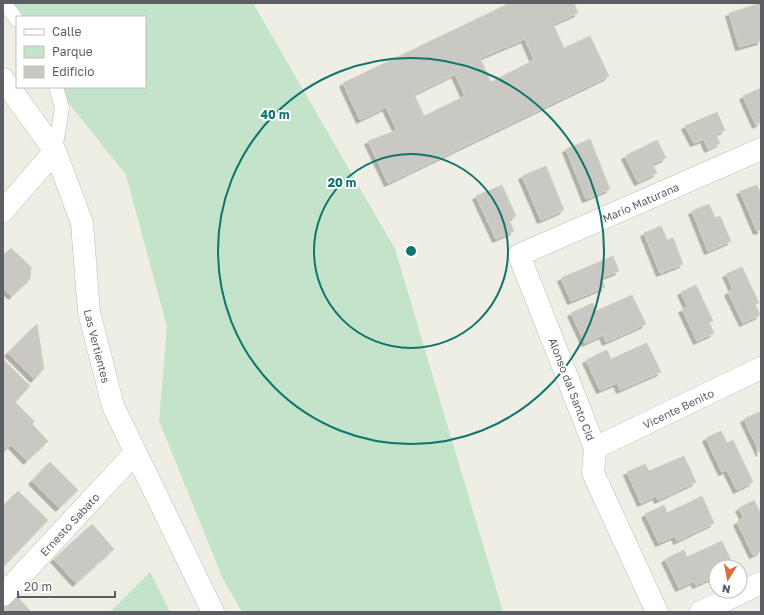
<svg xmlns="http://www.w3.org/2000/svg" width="764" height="615" font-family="'Golos Text',sans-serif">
<defs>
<filter id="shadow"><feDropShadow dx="-3.5" dy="3.5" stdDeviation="0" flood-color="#0004"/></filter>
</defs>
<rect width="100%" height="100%" fill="#eeeee5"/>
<path fill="#c3e3ca" d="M3 3H253L395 249 503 612H242L223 579 159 421 167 327 126 175 56 87H145V17H17Z
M150 572 170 612H110Z"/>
<path fill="#c9c8c2" stroke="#d2d1c3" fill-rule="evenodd" filter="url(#shadow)" d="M510 3H574L578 13 553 24 564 48 590 36 609 76 388 183 368 141 397 130 386 107 360 120 343 83ZM525 39 534 60 491 82 480 58ZM455 74 465 96 424 116 414 94Z
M761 3V41L739 47 729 13Z
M761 88V122L756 125 743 96Z
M717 112 725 130 716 134 720 143 708 149 704 139 694 143 685 126Z
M590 139 610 189 586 199 566 149Z
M657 140 666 158 652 164 657 173 638 182 625 156Z
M546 166 564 210 541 220 522 176Z
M502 185 516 216 509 219 514 231 496 239 476 196Z
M757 185 761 194V230L757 231 740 191Z
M709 204 715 218 720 216 731 241 708 251 692 211Z
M661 226 667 240 673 238 683 264 660 273 644 233Z
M11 248 31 267 30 279 12 296 3 288V256Z
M613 256 619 271 601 278 605 287 571 301 561 278Z
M742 267 759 303 755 304 760 315 743 323 728 292 733 289 726 274Z
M696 285 713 321 709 322 714 333 697 341 682 309 688 307 681 292Z
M632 295 646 324 606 342 603 335 585 343 571 313 593 303 596 311Z
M37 324 44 369 34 379 8 353Z
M647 343 661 372 620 390 617 383 600 390 586 360 607 350 611 359Z
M3 359 30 386 15 402 34 421 32 424 48 441 27 461 11 444 5 451 3 449Z
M759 412 761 416 760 453 744 419Z
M721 431 727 443 733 440 753 482 737 490 727 470 722 472 706 438Z
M684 456 696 482 658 500 656 496 641 503 627 472 645 464 649 471Z
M50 462 78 490 59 508 32 481Z
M18 491 48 520 3 567V506Z
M702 496 714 523 677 541 675 536 659 543 645 514 664 505 667 513Z
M754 500 761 514V551L753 555 737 522 744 518 739 508Z
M92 524 114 549 76 583 54 559Z
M722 541 734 567H716V576L696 585 694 581 679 588 665 559 684 550 687 557Z
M16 595 31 612H3V607Z"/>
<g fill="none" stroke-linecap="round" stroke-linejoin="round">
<defs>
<path id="lane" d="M4 3 17 20
M55 151 62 108 56 87"/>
<g id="street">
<path d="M3 211 55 151"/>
<path id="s1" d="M595 448 761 368"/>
<path id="s2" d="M3 595 135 453"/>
<path id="s3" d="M657 612 593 473 595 448 519 255 761 149"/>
<path d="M701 612 761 583"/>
</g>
<g id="secondary">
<path id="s4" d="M3 79 55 151 82 223 89 312 113 406 213 612"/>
</g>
</defs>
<use href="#lane" stroke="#babbc0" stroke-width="15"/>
<use href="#street" stroke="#babbc0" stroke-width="23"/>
<use href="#secondary" stroke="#babbc1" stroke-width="23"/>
<use href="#lane" stroke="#fff" stroke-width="14"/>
<use href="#street" stroke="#fff" stroke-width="22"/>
<use href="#secondary" stroke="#fff" stroke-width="22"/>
</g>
<g fill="none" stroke="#0f766e" stroke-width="2">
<circle cx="411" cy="251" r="97"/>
<circle cx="411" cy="251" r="193"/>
</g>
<g text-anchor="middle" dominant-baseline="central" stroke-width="4" stroke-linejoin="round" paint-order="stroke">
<g font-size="11" fill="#5d5e64" stroke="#fff">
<text stroke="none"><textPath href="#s3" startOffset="518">Mario Maturana</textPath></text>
<text stroke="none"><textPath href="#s4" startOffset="290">Las Vertientes</textPath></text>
<text transform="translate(572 389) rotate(69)">Alonso dal Santo Cid</text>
<text stroke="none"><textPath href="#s1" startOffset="92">Vicente Benito</textPath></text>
<text stroke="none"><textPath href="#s2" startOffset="97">Ernesto Sabato</textPath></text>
</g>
</g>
<circle cx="411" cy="251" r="6" fill="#0f766e" stroke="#fff" stroke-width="2"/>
<g font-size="12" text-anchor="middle" font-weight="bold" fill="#0f766e" stroke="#fff" stroke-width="4" stroke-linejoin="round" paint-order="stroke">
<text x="275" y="119">40 m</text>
<text x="342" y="187">20 m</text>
</g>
<rect width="764" height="615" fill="none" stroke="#5d5e64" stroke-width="8"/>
<rect x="16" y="16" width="130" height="72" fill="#ffffff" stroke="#bebfc1"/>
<rect x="24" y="29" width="20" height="6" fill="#ffffff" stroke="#bebfc1"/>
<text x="52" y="36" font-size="12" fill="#5d5e64">Calle</text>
<rect x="24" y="46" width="20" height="12" fill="#c3e3ca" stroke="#bebfc1"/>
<text x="52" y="56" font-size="12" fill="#5d5e64">Parque</text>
<rect x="24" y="66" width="20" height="12" fill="#c9c8c2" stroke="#bebfc1"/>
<text x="52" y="76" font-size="12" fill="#5d5e64">Edificio</text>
<g transform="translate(728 579) rotate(190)"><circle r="19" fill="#ffffff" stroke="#bebfc1"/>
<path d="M0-3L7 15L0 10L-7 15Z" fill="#dc6d3d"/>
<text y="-6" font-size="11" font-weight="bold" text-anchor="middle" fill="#5d5e64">N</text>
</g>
<path d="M18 591v6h97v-6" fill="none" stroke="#5d5e64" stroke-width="2"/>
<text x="24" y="591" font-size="12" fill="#5d5e64" stroke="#ffffff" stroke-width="3" paint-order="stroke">20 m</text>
</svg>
